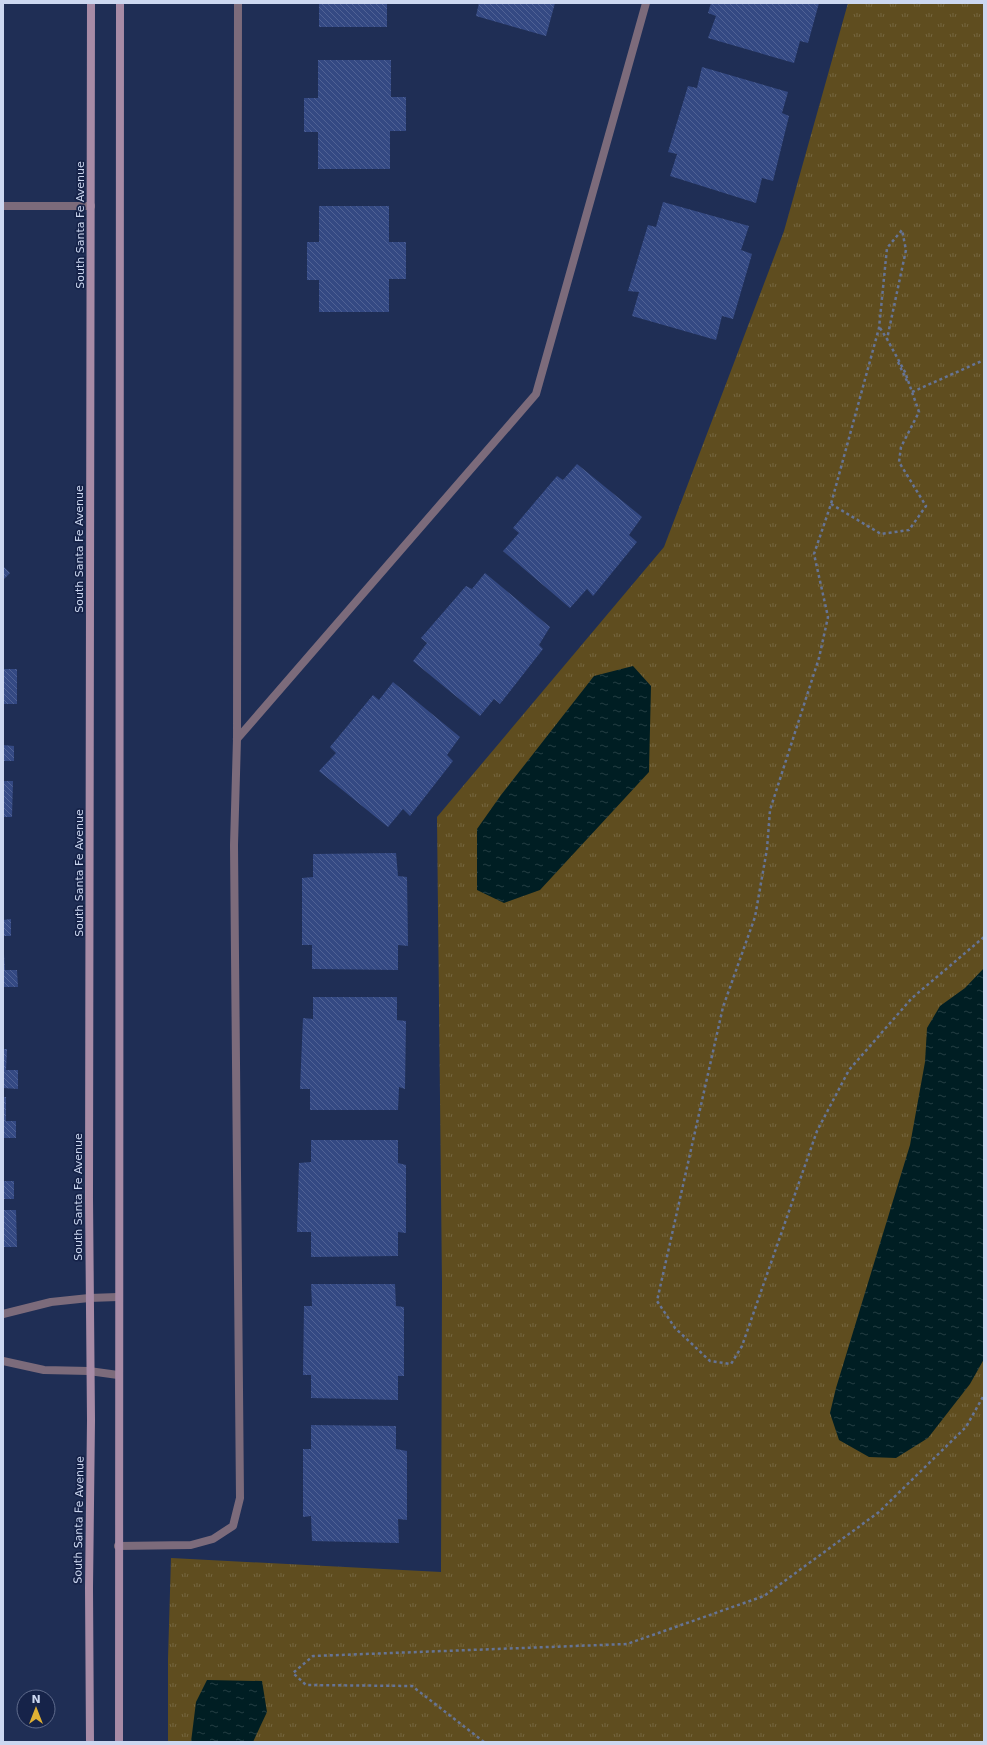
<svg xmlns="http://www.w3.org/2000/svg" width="987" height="1745" font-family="'DejaVu Sans',sans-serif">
<defs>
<pattern id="grass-tufts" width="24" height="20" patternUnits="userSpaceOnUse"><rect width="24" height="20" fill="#5f4d1f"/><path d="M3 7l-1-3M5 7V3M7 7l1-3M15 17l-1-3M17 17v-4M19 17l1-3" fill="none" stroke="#756640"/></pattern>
<pattern id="water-ripples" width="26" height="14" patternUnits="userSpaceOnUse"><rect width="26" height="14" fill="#001e23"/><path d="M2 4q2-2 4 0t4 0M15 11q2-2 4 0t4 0" fill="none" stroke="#243e43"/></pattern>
<pattern id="building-back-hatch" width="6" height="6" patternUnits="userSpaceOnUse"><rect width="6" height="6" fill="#344983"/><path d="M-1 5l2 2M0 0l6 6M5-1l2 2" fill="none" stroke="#506295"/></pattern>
</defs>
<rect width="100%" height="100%" fill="#1f2e55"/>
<path fill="url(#grass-tufts)" d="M848 3H984V1742H168V1659L171 1558 441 1572 442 1283 437 817 664 547 784 231Z"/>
<path fill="url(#water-ripples)" d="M633 666 651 686 649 772 540 890 504 903 477 890V829L501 795 594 676Z
M984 968V1359L970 1384 928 1438 896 1458 869 1457 839 1440 830 1413 836 1388 910 1145 925 1062 927 1028 940 1006 965 988Z
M207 1680 262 1681 267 1712 253 1742H191L196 1702Z"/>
<path fill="url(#building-back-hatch)" d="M319 3H387V27H319Z
M479 3H555L546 36 476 16Z
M711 3H819L808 43 800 41 794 63 708 38 716 16 708 13Z
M318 60H391V97H406V131H390V169H318V132H304V98H318Z
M702 67 788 92 782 113 789 116 773 181 762 178 756 203 670 176 677 154 668 152 688 86 697 88Z
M663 202 749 226 741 250 752 254 733 319 722 316 716 340 632 316 639 292 628 291 648 225 656 227Z
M319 206H389V242H406V279H389V312H319V280H307V242H319Z
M577 464 642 517 629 535 637 542 593 596 587 589 570 608 503 551 519 533 513 528 557 476 563 480Z
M3 566 10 573 3 580Z
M485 573 550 627 539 645 543 649 500 704 494 699 480 716 413 661 427 643 421 638 466 586 472 589Z
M3 669H17V704H3Z
M393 682 460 737 447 755 453 761 410 816 403 809 388 827 319 771 336 753 330 747 373 695 379 700Z
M3 745 14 746V761H3Z
M3 781H13L12 817H3Z
M396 853 398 876 407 877 408 946 398 945V970L312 969V945H302V878L313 877V854Z
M11 919V936H3V920Z
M3 954H4L5 970H17L18 987H3Z
M313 997H397V1020L406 1021 405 1089 399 1087 398 1110H310V1089H300L303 1018 313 1019Z
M3 1049H7L6 1070H18V1089L3 1088Z
M3 1097H6V1121H16V1138H3Z
M311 1140H398V1163L406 1165V1233L398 1232V1256L311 1257V1232H297L299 1163 311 1162Z
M3 1181H14V1199H3Z
M3 1210H16L17 1247H3Z
M311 1284H395L396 1306 404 1307V1376H398V1400L311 1398V1375H303L304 1306H312Z
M311 1425 396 1426V1449L407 1451V1520L398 1519 399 1543 312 1541 311 1516 303 1517V1449H311Z"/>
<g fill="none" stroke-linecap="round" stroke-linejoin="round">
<path stroke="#667495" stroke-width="2.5" stroke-dasharray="3 3" stroke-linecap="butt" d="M880 328 887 339
M898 362 907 381
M912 392 984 360
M831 504 881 534 909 530 926 506 899 462 901 447 919 412 905 372 887 339 906 250 902 230 887 248 879 328 831 504 814 554 828 617 819 658 770 810 767 849 755 917 723 1007 657 1301 675 1328 710 1361 731 1364 742 1346 817 1131 849 1070 912 998 984 937
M484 1742 412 1686 306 1685 293 1673 313 1656 627 1644 764 1596 879 1512 966 1427 984 1395"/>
<path stroke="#7c6b7b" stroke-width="8" d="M3 206H91"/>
<path stroke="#7c6b7b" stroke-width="8" d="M237 739 536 394 646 3
M3 1314 51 1302 89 1298 118 1297
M3 1361 44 1370 89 1371 118 1375
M118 1546 191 1545 213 1539 233 1526 240 1498 234 845 237 739 238 3"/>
<path stroke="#a78ba6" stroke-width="8" d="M90 1742 89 1588 91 1420 89 1198 91 3
M119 1742 120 3"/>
</g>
<g text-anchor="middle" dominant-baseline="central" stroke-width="3.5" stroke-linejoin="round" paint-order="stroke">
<g font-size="11" fill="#ccd7f0" stroke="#162349">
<text transform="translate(80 225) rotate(-90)">South Santa Fe Avenue</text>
<text transform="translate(79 549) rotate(-90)">South Santa Fe Avenue</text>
<text transform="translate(79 873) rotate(-90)">South Santa Fe Avenue</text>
<text transform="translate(78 1197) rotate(-90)">South Santa Fe Avenue</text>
<text transform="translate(79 1520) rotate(-89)">South Santa Fe Avenue</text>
</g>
</g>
<rect width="987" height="1745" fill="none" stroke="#ccd7f0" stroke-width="8"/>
<g transform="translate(36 1709)"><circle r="19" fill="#162349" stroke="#5f6b8c"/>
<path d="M0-3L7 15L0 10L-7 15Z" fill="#dfb034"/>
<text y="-6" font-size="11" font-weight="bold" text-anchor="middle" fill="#ccd7f0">N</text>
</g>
</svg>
